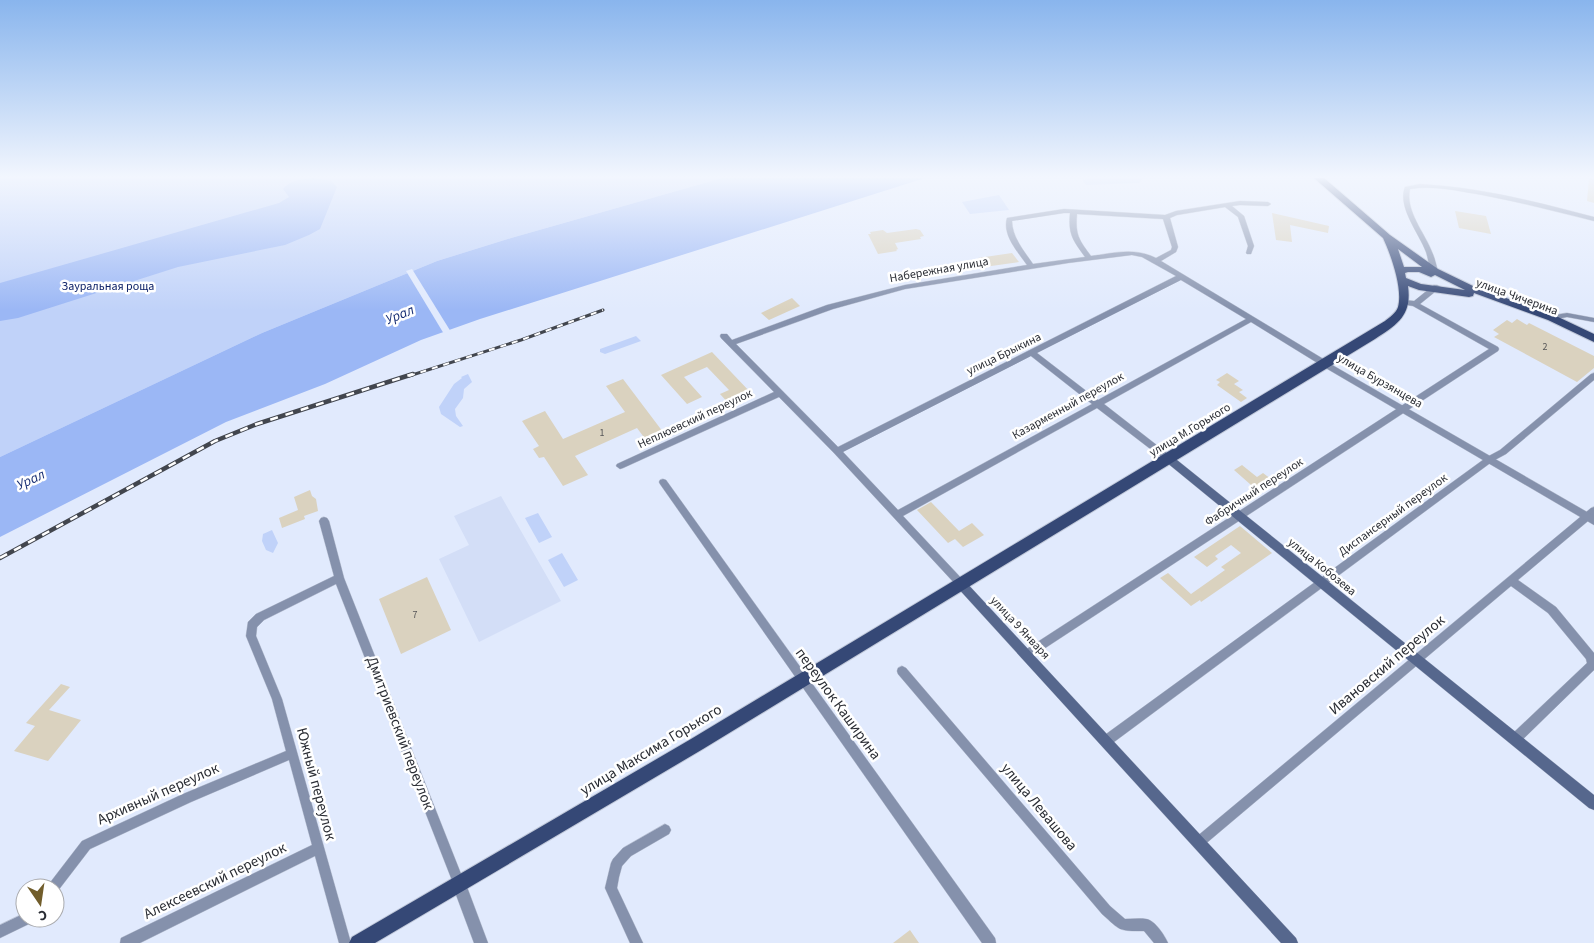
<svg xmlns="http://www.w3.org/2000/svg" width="1594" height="943" font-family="'Source Sans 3',sans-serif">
<rect width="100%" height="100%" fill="#e1eafd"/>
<path fill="#d3def7" d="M501 496 561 601 479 642 439 559 469 545 454 516Z"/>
<path fill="#c0d2f9" d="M0 178H722L511 238 437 261 262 333 0 457Z
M1099 178H1143L1139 183 1086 185 1082 180Z
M999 195 1009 210 970 214 962 202Z
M636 336 641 341 605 354 600 352V349Z
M468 374 472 382 464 389 463 398 455 409 456 416 463 426 460 427 441 414 439 407 454 384 462 378 461 377Z
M538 513 552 537 539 543 525 518Z
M272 530 278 543 273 553 266 550 262 541 263 534Z
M562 553 578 580 564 587 548 560Z"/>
<path fill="#9bb7f5" d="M313 178 331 181 337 187 320 229 309 235 285 245 178 267 18 318 0 321V283L279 203 289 197 283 189C290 180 303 179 313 178Z
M722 178H925L480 319 421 340 325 384 226 422 0 537V457L262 333 437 261 511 238Z"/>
<path fill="#e1eafd" d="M412 269 451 332 444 334 406 271Z"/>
<path fill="#dad2bf" d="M1589 179H1594V203L1587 201Z
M1455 211 1486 216 1491 234 1459 228Z
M1272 213 1329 226 1328 233 1290 225 1292 242 1276 240Z
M916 229 920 230 924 236 920 237 921 239 895 243 898 249 896 250 897 251 878 254 868 234H871L870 232 883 230 887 233Z
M1012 253 1019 262 984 267 978 258Z
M792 298 800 306 769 320 761 313Z
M1517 319 1527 325 1529 323 1594 356V368L1577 382 1494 337 1499 334 1493 330 1507 320 1512 323Z
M712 352 752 394 730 405 720 394 729 390 707 367 684 377 702 397 687 404 661 375Z
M1227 373 1239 381 1234 384 1243 390 1239 392 1247 398 1241 402 1217 385 1220 382 1216 380Z
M623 379 666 436 649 444 637 428 575 456 588 475 563 486 544 457 539 458 533 449 539 446 522 421 545 411 563 439 625 412 606 386Z
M1242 465 1257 477 1263 473 1275 482 1259 492 1234 470Z
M310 490 312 496 316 499 318 511 304 516 305 519 282 528 279 518 298 510 294 497Z
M931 502 959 531 972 523 984 535 963 547 955 539 948 543 917 510Z
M1240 526 1272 553 1201 602 1200 600 1191 606 1160 578 1168 573 1191 594 1225 570 1221 567 1241 553 1231 545 1215 556 1218 559 1207 567 1194 557Z
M427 577 451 630 401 654 379 599Z
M61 684 70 687 49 710 81 720 48 761 14 751 35 726 26 723Z
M910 930 919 943H893Z"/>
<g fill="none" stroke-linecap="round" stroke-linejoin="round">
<defs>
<path id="minor" d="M1420 184C1479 187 1537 202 1594 217V221C1557 212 1520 202 1482 195 1459 191 1433 185 1410 189 1405 211 1425 233 1432 252 1435 258 1436 265 1438 271L1434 273 1430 271C1429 265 1428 258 1426 252 1419 233 1397 207 1405 187Z
M1240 201 1268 202 1271 204 1268 206 1240 205 1232 206 1244 216 1254 246 1251 254H1247L1246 253 1248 246 1238 217 1225 207 1177 215 1170 218 1178 247 1176 252 1161 261 1330 363 1331 365 1330 367H1324L1251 322 1104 404 1172 457 1173 459 1172 461H1166L1097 408 903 516 963 580 965 583 963 586 960 587 957 586 834 453 779 397 623 468 620 469 616 466 617 464 774 392 721 338 720 336 721 334H727L732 340 827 305 905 285 1027 265C1018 252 1002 235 1007 218L1064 209 1165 215 1176 211ZM1064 213H1070C1068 235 1073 240 1085 257L1033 264C1024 251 1012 237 1012 221ZM1077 214 1163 219 1172 247 1171 250 1156 258C1134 247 1114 253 1091 256 1079 240 1075 235 1077 214ZM1132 255 1142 257 1176 276 838 447 736 344 833 309 905 289 1068 263ZM1181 280 1246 319 1098 400 1037 353ZM1031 356 1092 404 898 510 843 452Z
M1434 285H1437L1441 287 1420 304 1498 347 1499 349 1498 351 1030 658 1026 660 1022 658 1021 655 1022 652 1489 349 1413 306 1401 304 1400 302 1404 300 1414 301Z
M1567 313 1594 318V322L1567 317 1552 320 1548 318 1549 316Z
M1594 373V380L1506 454 1493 461 1110 745 1106 746 1102 745 1100 741 1102 737 1487 457 1500 450 1591 374Z
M663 479 666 480 995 938 996 943H982L660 484 659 482 660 480Z
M1594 507V516L1518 580 1556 607 1594 653V670L1519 743 1515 744 1511 743 1509 739 1511 735 1587 663 1586 659 1548 613 1511 586 1203 846 1199 848 1195 846 1193 842 1195 838 1591 508Z
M324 517 327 518 329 521 344 578 465 884 463 888 459 890 455 888 336 584 264 620 257 627 256 636 282 699 351 943H339L315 856 140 943H120L121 938 312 845 289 760 191 802 90 849 57 892 55 893V888H47L49 884 82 841 183 794 286 751 272 699 246 636 248 622 256 614 334 576 319 521 321 518Z
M902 666 906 668 1110 906 1125 919C1132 919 1140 918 1146 919 1155 920 1165 936 1168 943H1154L1144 931C1118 931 1121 931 1102 914L898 674 897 671 898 668Z
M665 824 669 826 671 830 669 834 631 856 622 866 619 877 617 888 643 943H630L605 888 611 863 613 859 623 848Z
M25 913V918H35L33 922 0 938V925Z"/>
<path id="tertiary" d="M1327 362 1594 516V525L1324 367 1323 365Z
M459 877 464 879 488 943H474L452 884 454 879Z"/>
<path id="secondary" d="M1169 455 1172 456 1594 795V810L1589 808 1166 462 1164 459Z
M960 578 964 580 1296 938 1298 943H1281L956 586 954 583 956 580Z"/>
<path id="primary" d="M1314 178H1324L1390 235 1438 269 1473 286 1556 316 1594 334V342L1548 320 1474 293 1473 296 1469 297 1419 290 1408 286C1412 315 1398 324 1375 339L703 749 375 943H349L352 937 691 739 1385 321C1390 317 1396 313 1398 307 1403 289 1391 255 1383 238ZM1398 249 1422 267H1404ZM1408 272H1419L1431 277 1435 275 1465 290 1421 284 1406 278 1405 273Z"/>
</defs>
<use href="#minor" stroke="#c0c8d9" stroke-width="1"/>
<use href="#tertiary" stroke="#c0c8d9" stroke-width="1"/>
<use href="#secondary" stroke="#c0c8d9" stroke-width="1"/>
<use href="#primary" stroke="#c0c8d9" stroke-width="2"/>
<use href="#minor" fill="#8591ac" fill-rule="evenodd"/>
<use href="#tertiary" fill="#8591ac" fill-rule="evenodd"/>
<use href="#secondary" fill="#56678d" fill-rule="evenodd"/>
<use href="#primary" fill="#354876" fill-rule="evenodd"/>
<defs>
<path id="rail-far1" d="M409 376 521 340 603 310"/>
<path id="rail" d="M0 558 215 441 257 424 413 374"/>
</defs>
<use href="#rail-far1" stroke="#42464e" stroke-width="3"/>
<use href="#rail" stroke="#42464e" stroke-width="4.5"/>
<use href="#rail-far1" stroke="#fff" stroke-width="2" stroke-dasharray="6" stroke-linecap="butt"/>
<use href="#rail" stroke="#fff" stroke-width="2.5" stroke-dasharray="8" stroke-linecap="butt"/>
</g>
<linearGradient id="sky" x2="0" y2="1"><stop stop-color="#89b5ed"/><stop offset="0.57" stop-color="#f2f6fe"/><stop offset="1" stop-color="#f2f6fe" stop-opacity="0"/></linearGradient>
<rect width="1594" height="310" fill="url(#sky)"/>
<g text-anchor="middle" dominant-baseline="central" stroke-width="5" stroke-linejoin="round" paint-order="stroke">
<g font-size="10" fill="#565657">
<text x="1545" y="347">2</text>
<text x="602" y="433">1</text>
<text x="415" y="615">7</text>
</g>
<g font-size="12" fill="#2a2d34" stroke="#fff">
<text transform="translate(939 270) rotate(-10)">Набережная улица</text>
<text transform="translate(1517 297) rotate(20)">улица Чичерина</text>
<text transform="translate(1004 354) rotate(-26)">улица Брыкина</text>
<text transform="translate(1380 381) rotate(30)">улица Бурзянцева</text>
<text transform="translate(1068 406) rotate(-29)">Казарменный переулок</text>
<text transform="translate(695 419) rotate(-25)">Неплюевский переулок</text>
<text transform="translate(1190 430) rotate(-31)">улица М.Горького</text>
<text transform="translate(1254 492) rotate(-33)">Фабричный переулок</text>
<text transform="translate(1393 515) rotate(-36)">Диспансерный переулок</text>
<text transform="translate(1322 567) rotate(39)">улица Кобозева</text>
<text transform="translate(1020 628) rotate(47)">улица 9 Января</text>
</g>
<g font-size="12" fill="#0d2167" stroke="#fff">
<text x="108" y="286">Зауральная роща</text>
</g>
<g font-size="14" font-style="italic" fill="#152c72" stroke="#fff">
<text transform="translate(400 315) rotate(-22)">Урал</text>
<text transform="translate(31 480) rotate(-25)">Урал</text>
</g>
<g font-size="15" fill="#2a2d34" stroke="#fff">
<text transform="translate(1387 665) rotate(-40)">Ивановский переулок</text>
<text transform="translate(838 704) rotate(54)">переулок Каширина</text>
<text transform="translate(400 733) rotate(69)">Дмитриевский переулок</text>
<text transform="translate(651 750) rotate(-31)">улица Максима Горького</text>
<text transform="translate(316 784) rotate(75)">Южный переулок</text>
<text transform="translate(158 794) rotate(-24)">Архивный переулок</text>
<text transform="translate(1039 807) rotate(50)">улица Левашова</text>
<text transform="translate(215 881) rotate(-26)">Алексеевский переулок</text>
</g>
</g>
<g transform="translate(40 903) rotate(167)"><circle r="24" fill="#ffffff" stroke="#aaabae"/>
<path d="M0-4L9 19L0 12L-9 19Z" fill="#715d2b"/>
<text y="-8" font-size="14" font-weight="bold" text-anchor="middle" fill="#2a2d34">С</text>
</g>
</svg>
